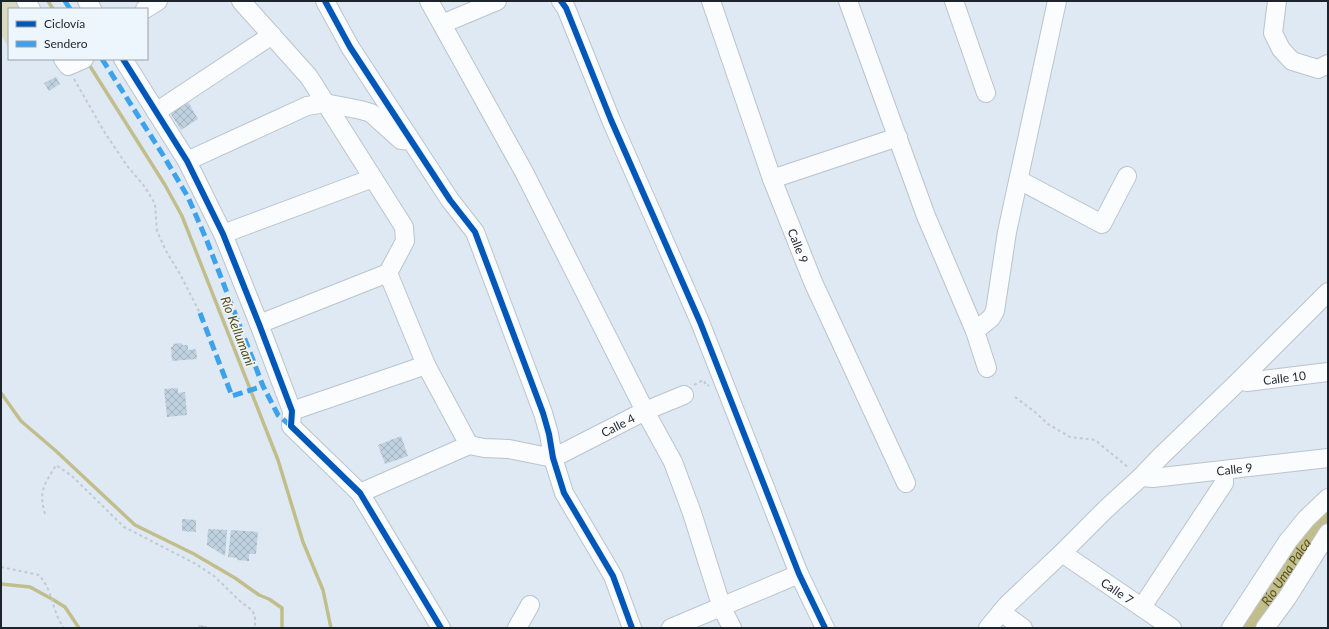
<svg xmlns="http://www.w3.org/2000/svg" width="1329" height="629" font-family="Lato,sans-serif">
<defs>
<pattern id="building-cross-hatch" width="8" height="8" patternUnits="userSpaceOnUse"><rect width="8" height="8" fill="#bfd0df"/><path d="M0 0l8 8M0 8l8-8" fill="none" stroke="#a4b2c0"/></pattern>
</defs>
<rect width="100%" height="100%" fill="#dee9f4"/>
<path fill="#d9dabe" d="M1 1H17L22 9H9V48L1 35Z"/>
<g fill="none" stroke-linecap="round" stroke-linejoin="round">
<path stroke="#c2be8c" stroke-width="3.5" d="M48 1 53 9
M88 63 165 185 182 216 278 460 303 542 323 590 331 628
M1 393 21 421 56 451 135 525 194 554 235 578 259 595 269 599 282 608V628
M1 584 30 587 52 599 65 607 79 628"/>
<path stroke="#c2be8c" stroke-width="21" id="s1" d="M1248 628 1305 543 1328 518"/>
</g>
<path fill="url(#building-cross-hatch)" d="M56 77 60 84 49 91 44 83Z
M187 100 198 119 181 130 169 111Z
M181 343 183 345H188V350L196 349 197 359 172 361 171 347H173V344Z
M178 388V393L185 392 187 415 167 417 164 389Z
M401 436 408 456 385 464 378 445Z
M182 519 196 520V532L182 531Z
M208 529 227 530 225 556 207 545Z
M231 530 258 532 256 554H249V561L237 560V558L228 557Z
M199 625 209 627V628H198Z"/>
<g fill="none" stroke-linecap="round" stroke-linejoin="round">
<defs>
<g id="minor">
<path d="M26 1 31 9"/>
<path d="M87 1 92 9"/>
<path d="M241 1 309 77 404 227 405 241 388 273 426 365 469 445"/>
<path d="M325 1 350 47 450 200 475 232 543 413 549 434 553 458 564 493 613 576 632 628"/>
<path d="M429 1 524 172 645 411 673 462 692 513 722 608 732 628"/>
<path d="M561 1 566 8 611 120 700 322 799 574 825 628"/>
<path id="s2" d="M711 1 772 179 813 282 906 483"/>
<path d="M848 1 926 216 975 331 987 368"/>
<path d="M954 1 986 93"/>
<path d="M1277 1 1273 33 1281 49 1292 61 1318 69 1328 64"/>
<path d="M145 9 158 1"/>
<path d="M442 24 497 1"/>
<path d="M63 59 68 66 84 59"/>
<path d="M123 59 187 161 223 234 259 324 292 411 291 426 360 493 441 628"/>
<path d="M156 112 272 35"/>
<path d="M187 161 307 106 325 103 361 110 371 113 401 140 411 141"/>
<path d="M772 179 898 137"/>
<path d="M1019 180 1102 224 1127 176"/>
<path d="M223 234 373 178"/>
<path d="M259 324 388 273"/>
<path d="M975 331 991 318 995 311 1007 232 1057 1"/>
<path id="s3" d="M1240 380 1247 382 1328 372"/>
<path d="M292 411 426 365"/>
<path id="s4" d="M1141 477 1153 478 1328 458"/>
<path id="s5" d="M360 493 469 445 484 448 509 449 553 458 645 411 684 395"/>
<path id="s6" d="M1062 553 1172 628"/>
<path d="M1142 607 1224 483V471"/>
<path d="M1001 612 1023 628"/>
<path d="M517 628 530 605"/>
<path d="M671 628 799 574"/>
<path d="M988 628 1007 605 1062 553 1106 509 1141 477 1160 457 1240 380 1328 292"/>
<path d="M1231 628 1288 541 1306 519 1328 498"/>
<path d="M1265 628 1287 598 1328 533"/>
</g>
</defs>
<use href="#minor" stroke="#bbc4cc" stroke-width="20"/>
<path stroke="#c5c9cd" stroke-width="2" stroke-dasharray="3 3" stroke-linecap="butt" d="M74 79 105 133 128 167 145 187 155 204 157 231 166 251 180 274 200 313
M694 385 703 380 707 386 709 385
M1015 397 1035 412 1048 424 1070 437 1095 440 1129 468
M45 514C38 490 45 484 56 465L72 476 124 527 196 564 214 576 241 602 252 610 255 616V628
M1 567 39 575C54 592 51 610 64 628"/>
<use href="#minor" stroke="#fafcfd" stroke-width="18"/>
<path stroke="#3da2eb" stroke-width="5" stroke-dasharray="10 5" stroke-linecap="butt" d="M65 1 70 9
M102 59 163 155 188 197 207 241 263 386 278 415 291 426
M200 313 232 396 263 386"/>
<defs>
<path id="cycleway" d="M325 1 350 47 450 200 475 232 543 413 549 434 553 458 564 493 613 576 632 628
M561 1 566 8 611 120 700 322 799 574 825 628
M123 59 187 161 223 234 259 324 292 411 291 426 360 493 441 628"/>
</defs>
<use href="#cycleway" stroke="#edf5fd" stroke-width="8"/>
<use href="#cycleway" stroke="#0057b8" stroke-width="6"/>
</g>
<g text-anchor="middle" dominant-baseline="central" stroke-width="3.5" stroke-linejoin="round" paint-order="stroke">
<g font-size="12" fill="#1d242b" stroke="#edf5fd">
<text stroke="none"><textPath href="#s2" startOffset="260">Calle 9</textPath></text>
<text stroke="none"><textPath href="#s3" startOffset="45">Calle 10</textPath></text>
<text stroke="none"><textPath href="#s5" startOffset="277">Calle 4</textPath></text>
<text stroke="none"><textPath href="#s4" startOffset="94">Calle 9</textPath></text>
<text stroke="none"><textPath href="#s6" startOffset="67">Calle 7</textPath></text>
</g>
<g font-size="13" font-style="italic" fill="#585016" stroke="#edf5fd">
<text transform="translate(238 331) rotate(69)">Río Kellumani</text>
<text stroke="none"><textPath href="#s1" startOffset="68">Río Uma Palca</textPath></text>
</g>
</g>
<rect width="1329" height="629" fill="none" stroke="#1d242b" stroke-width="4"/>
<rect x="8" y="8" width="140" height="52" fill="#edf5fd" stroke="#9aa1a9"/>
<rect x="16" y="21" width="20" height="6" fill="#0057b8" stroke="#9aa1a9"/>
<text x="44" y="28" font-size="12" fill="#1d242b">Ciclovía</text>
<rect x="16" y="41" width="20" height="6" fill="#3da2eb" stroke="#9aa1a9"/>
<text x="44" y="48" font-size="12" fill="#1d242b">Sendero</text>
</svg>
